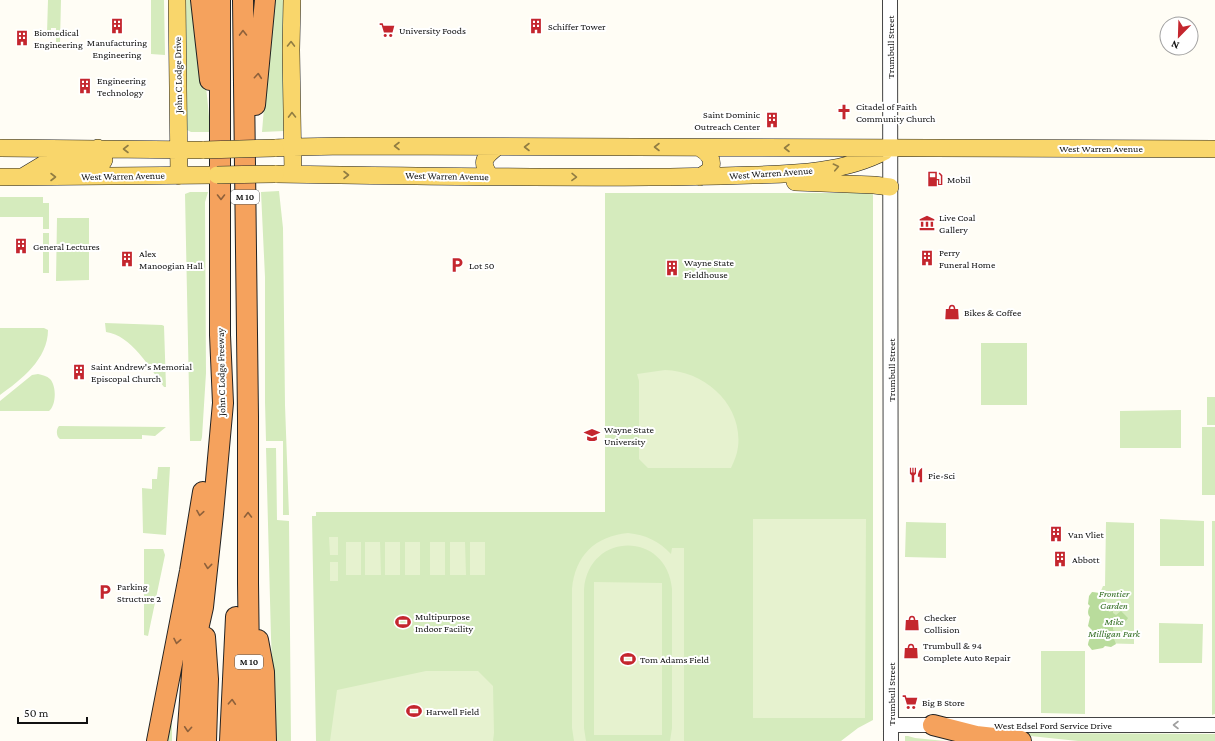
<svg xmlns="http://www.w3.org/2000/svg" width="1215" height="741" font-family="'Crimson Pro',serif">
<rect width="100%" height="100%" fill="#fffdf5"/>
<path fill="#d5ebbd" d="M48 0H61L60 42H56V28H51V33H47Z
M151 0H164L165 55 151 54Z
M185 0H196C199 44 208 88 210 132H191L187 130Z
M274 0H287L284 131 262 132 271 22Z
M279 191 283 228 285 405 289 515H283V441H266L265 402V277L261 192Z
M190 192H208L205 202 206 373 202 437 201 441H190L185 194Z
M605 193H873V720L858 728 841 741H316L312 516H316V512H605Z
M0 197H43V203H49V229H43V217H0Z
M57 218H89V280L56 281Z
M43 233H49V273H43Z
M105 323 162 325 164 326 166 387H164C150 368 131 335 106 332Z
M0 328H44L48 330C48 359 21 380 0 395Z
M981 343H1027V405H981Z
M38 374C42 375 47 376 50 379 57 386 56 406 49 411H0V401L32 375Z
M1207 397H1215V425H1207Z
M1181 410V448H1120V411Z
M59 426 166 427 155 436 142 435V439H60C56 437 56 429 59 426Z
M1202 427H1215V495H1202Z
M266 448H276L277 520 289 521 291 741H276L271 638Z
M158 467H170L166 535 143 533 142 488 152 489V479H157Z
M1160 519 1204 521V566H1160Z
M1212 521H1215V714L1212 715Z
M906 522 946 523V558L905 557Z
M1106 522 1134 523V644L1093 643 1092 592 1100 593 1103 586H1105Z
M144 549H163L165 555 148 636 144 635Z
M1159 623 1203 624 1202 663H1159Z
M1041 651H1085V714L1041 713Z
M170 722 172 723V741H165Z
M1003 733 1215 734V741H1078Z
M905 736H908L915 738 945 741H905Z"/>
<path fill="#b9dc9c" d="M1092 592 1098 593 1105 600 1104 605 1108 609 1109 612 1113 611V613L1116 615 1121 611 1128 618 1124 624 1120 626 1112 620 1109 623 1110 625 1113 626V630L1115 631 1114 639 1116 644 1111 647 1105 646 1103 648 1092 650 1088 645C1088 640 1092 636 1092 630L1088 626 1090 617C1087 614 1088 609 1090 606L1088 604 1089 596Z"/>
<path fill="#e6f2cf" d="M665 370C705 371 743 405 738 447 737 455 734 461 731 468H648L639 459V381L637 374Z
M753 519H866L865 718H753Z
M628 533C646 535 659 541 671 554L672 548H684V741H670L672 728V589C667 531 589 531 584 589V728L586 741H574L572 728V589C575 556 595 536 628 533Z
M329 537H338V555H330Z
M346 542H361V575H346Z
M365 542H380L381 575H365Z
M385 542H400V575H385Z
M405 542H420V575H405Z
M430 542H445V575H430Z
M450 542H465L466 575H450Z
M470 542H485V575H470Z
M330 562H338V581H330Z
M594 582 662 583V735H594Z
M426 671H478L493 686 494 733 493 741H330L337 690Z"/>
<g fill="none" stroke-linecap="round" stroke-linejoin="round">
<defs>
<path id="minor" d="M890 0 891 741
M891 725H1215"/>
<path id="major" d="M177 0 179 176
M292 0 291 50 293 174
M0 148 204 150
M275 148 293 147 346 146 1215 149
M700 148C709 153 715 161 709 171L700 177
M275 174C400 176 526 178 651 177 685 177 719 176 753 175 796 174 846 172 885 151
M24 176 44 164 99 165 102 163 104 160 101 153 98 148
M490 176C480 162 484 157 497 147
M0 177 217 175
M795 182 874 185 890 187"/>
<path id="highway" d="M201 0 210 80
M243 0 248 417V583L250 741
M255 105 265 0
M205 637 208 679 206 741
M258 640 264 672 266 741
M933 725 976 736 1021 741
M157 741 190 571 203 492
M187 741 194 647 203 607 213 514 223 403 220 335V0
M230 741 236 617"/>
</defs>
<use href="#minor" stroke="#444" stroke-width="16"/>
<use href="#major" stroke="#222" stroke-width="18"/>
<use href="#highway" stroke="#222" stroke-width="22"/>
<use href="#minor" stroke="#fff" stroke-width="14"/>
<use href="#major" stroke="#f9d66b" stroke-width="17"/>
<use href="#highway" stroke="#f5a25d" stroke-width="20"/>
<defs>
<path id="major-bridge" d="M204 150 275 148
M217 175 275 174"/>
</defs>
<use href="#major-bridge" stroke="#222" stroke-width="18" stroke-linecap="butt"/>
<use href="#major-bridge" stroke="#f9d66b" stroke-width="17"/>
</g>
<defs><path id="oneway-chevron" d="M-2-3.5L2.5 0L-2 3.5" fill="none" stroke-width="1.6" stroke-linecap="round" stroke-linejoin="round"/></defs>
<g stroke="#8e613b">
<use href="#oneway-chevron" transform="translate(243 33) rotate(-91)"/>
<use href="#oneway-chevron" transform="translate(258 76) rotate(-85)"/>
<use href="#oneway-chevron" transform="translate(221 197) rotate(90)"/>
<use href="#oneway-chevron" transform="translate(200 513) rotate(99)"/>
<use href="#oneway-chevron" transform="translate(248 515) rotate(-90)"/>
<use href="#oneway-chevron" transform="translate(208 566) rotate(96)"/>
<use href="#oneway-chevron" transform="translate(177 641) rotate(101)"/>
<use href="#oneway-chevron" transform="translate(232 702) rotate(-87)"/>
<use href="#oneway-chevron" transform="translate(188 729) rotate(94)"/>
</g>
<g stroke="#917d42">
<use href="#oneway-chevron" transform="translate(291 44) rotate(-89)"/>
<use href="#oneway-chevron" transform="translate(292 115) rotate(-91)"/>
<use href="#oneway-chevron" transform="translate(397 146) rotate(-180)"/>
<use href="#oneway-chevron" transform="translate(527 147) rotate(-180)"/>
<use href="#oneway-chevron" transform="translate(657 147) rotate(-180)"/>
<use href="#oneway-chevron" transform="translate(787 148) rotate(-180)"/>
<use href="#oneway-chevron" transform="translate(126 149) rotate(-180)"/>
<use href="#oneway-chevron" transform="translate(836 167) rotate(-12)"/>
<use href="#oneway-chevron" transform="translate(346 175)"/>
<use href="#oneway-chevron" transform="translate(53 177)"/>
<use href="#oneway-chevron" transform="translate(574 177) rotate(1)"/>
</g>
<use stroke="#a0a0a0" href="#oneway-chevron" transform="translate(1176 725) rotate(-180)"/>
<defs>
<symbol id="building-bare" viewBox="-9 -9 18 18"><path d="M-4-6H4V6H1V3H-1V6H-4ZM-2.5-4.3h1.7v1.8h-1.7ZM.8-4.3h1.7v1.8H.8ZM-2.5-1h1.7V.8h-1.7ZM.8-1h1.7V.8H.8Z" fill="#c4262e" stroke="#fff" stroke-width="2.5" paint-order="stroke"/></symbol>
<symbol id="supermarket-bare" viewBox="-9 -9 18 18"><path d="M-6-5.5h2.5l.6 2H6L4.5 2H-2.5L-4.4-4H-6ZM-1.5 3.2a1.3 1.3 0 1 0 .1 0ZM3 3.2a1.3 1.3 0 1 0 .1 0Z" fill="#c4262e" stroke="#fff" stroke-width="2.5" paint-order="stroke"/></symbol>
<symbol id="church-bare" viewBox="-9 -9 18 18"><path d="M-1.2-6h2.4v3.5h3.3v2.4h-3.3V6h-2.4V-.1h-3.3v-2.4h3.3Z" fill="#c4262e" stroke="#fff" stroke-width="2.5" paint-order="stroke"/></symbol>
<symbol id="fuel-bare" viewBox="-9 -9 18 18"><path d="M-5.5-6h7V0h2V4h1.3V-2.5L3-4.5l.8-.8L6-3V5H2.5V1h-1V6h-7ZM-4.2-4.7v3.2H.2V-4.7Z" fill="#c4262e" stroke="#fff" stroke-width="2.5" paint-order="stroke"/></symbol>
<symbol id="museum-bare" viewBox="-9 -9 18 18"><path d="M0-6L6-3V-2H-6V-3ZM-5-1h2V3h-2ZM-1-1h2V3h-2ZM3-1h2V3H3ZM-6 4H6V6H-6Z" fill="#c4262e" stroke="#fff" stroke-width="2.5" paint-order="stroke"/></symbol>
<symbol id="parking-bare" viewBox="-9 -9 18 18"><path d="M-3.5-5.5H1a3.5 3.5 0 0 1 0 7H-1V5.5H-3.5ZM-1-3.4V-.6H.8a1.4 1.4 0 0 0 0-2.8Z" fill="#c4262e" stroke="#fff" stroke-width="2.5" paint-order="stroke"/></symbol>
<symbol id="shop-bare" viewBox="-9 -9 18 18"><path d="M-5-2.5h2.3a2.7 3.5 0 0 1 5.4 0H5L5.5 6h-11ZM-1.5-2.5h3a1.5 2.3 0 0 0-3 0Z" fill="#c4262e" stroke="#fff" stroke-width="2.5" paint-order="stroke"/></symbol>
<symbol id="university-bare" viewBox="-9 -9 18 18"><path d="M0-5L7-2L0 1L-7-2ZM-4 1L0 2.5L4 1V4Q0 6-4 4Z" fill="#c4262e" stroke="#fff" stroke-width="2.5" paint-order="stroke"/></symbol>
<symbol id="restaurant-bare" viewBox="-9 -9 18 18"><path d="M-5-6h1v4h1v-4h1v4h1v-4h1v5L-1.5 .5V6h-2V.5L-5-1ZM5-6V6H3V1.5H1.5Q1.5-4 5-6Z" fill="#c4262e" stroke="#fff" stroke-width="2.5" paint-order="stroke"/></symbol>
<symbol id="stadium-bare" viewBox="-9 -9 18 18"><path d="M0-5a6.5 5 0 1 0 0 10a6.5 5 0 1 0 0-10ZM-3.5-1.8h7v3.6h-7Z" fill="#c4262e" stroke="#fff" stroke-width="2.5" paint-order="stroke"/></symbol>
</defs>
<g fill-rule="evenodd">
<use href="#building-bare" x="106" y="15" width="22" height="22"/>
<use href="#building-bare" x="525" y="15" width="22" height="22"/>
<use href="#supermarket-bare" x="376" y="19" width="22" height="22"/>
<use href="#building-bare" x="11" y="27" width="22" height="22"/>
<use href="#building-bare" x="74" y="75" width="22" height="22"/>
<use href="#church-bare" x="833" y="101" width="22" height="22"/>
<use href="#building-bare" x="761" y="109" width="22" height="22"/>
<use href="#fuel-bare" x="924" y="168" width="22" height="22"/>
<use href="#museum-bare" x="916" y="212" width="22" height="22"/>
<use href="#building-bare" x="10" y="235" width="22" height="22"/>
<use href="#building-bare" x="916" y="247" width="22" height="22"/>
<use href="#building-bare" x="116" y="248" width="22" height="22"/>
<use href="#parking-bare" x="446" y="254" width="22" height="22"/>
<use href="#building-bare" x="661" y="257" width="22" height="22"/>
<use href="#shop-bare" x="941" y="301" width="22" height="22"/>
<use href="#building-bare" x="68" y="361" width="22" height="22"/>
<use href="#university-bare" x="581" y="424" width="22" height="22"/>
<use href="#restaurant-bare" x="905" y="464" width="22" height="22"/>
<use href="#building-bare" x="1045" y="523" width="22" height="22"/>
<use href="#building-bare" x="1049" y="548" width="22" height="22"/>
<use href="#parking-bare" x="94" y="581" width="22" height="22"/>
<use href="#stadium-bare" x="392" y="611" width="22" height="22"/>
<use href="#shop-bare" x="901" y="612" width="22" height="22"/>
<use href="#shop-bare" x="900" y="640" width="22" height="22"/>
<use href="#stadium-bare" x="617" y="648" width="22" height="22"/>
<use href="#supermarket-bare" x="899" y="691" width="22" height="22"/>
<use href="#stadium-bare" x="403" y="700" width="22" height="22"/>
</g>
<g text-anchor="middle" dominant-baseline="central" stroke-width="4" stroke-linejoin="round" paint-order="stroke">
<g fill="#fff" stroke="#585858" stroke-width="1">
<rect x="231" y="190" width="28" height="14" rx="3"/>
<rect x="235" y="655" width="28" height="14" rx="3"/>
</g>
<g font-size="9" font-weight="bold" fill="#111">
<text x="245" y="197">M 10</text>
<text x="249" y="662">M 10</text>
</g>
<g font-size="10" fill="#111" stroke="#fff" text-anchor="start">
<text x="548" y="26">Schiffer Tower</text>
<text x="399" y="30">University Foods</text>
<text x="34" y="32">Biomedical<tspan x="34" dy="12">Engineering</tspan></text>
<text x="117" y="42" text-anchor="middle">Manufacturing<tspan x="117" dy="12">Engineering</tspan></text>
<text x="97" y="80">Engineering<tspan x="97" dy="12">Technology</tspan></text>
<text x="856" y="106">Citadel of Faith<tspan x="856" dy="12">Community Church</tspan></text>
<text x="760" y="114" text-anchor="end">Saint Dominic<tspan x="760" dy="12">Outreach Center</tspan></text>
<text x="947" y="179">Mobil</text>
<text x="939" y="217">Live Coal<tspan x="939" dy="12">Gallery</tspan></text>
<text x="33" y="246">General Lectures</text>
<text x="939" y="252">Perry<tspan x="939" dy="12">Funeral Home</tspan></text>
<text x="139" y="253">Alex<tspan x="139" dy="12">Manoogian Hall</tspan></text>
<text x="684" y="262">Wayne State<tspan x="684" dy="12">Fieldhouse</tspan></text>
<text x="469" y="265">Lot 50</text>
<text x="964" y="312">Bikes &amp; Coffee</text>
<text x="91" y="366">Saint Andrew's Memorial<tspan x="91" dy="12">Episcopal Church</tspan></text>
<text x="604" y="429">Wayne State<tspan x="604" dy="12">University</tspan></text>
<text x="928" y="475">Pie-Sci</text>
<text x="1068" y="534">Van Vliet</text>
<text x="1072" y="559">Abbott</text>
<text x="117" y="586">Parking<tspan x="117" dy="12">Structure 2</tspan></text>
<text x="415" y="616">Multipurpose<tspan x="415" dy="12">Indoor Facility</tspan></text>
<text x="924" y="617">Checker<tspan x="924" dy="12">Collision</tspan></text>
<text x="923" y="645">Trumbull &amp; 94<tspan x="923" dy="12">Complete Auto Repair</tspan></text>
<text x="640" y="659">Tom Adams Field</text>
<text x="922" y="702">Big B Store</text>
<text x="426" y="711">Harwell Field</text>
</g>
<g font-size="10" fill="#111" stroke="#fff">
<text transform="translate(890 47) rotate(-90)">Trumbull Street</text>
<text transform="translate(178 75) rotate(-91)">John C Lodge Drive</text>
<text x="1101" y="148">West Warren Avenue</text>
<text transform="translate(771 173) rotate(-4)">West Warren Avenue</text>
<text transform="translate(123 176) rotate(-1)">West Warren Avenue</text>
<text transform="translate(447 176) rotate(1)">West Warren Avenue</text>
<text transform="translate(891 370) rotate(-90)">Trumbull Street</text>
<text transform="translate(221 372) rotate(-91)">John C Lodge Freeway</text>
<text transform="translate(891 694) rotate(-90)">Trumbull Street</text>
<text x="1053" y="725">West Edsel Ford Service Drive</text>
</g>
<g font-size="10" font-style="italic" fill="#2f6b1f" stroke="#fff">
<text x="1114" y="593">Frontier<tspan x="1114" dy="12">Garden</tspan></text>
<text x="1114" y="621">Mike<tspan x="1114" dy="12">Milligan Park</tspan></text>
</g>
</g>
<g transform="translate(1179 36) rotate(203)"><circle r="19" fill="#ffffff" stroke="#a0a0a0"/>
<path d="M0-3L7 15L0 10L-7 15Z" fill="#c4262e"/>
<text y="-6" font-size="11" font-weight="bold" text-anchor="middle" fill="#111111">N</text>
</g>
<path d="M18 717v6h69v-6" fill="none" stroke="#111111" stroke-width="2"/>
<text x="24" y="717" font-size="12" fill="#111111" stroke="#ffffff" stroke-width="3" paint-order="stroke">50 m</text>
</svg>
